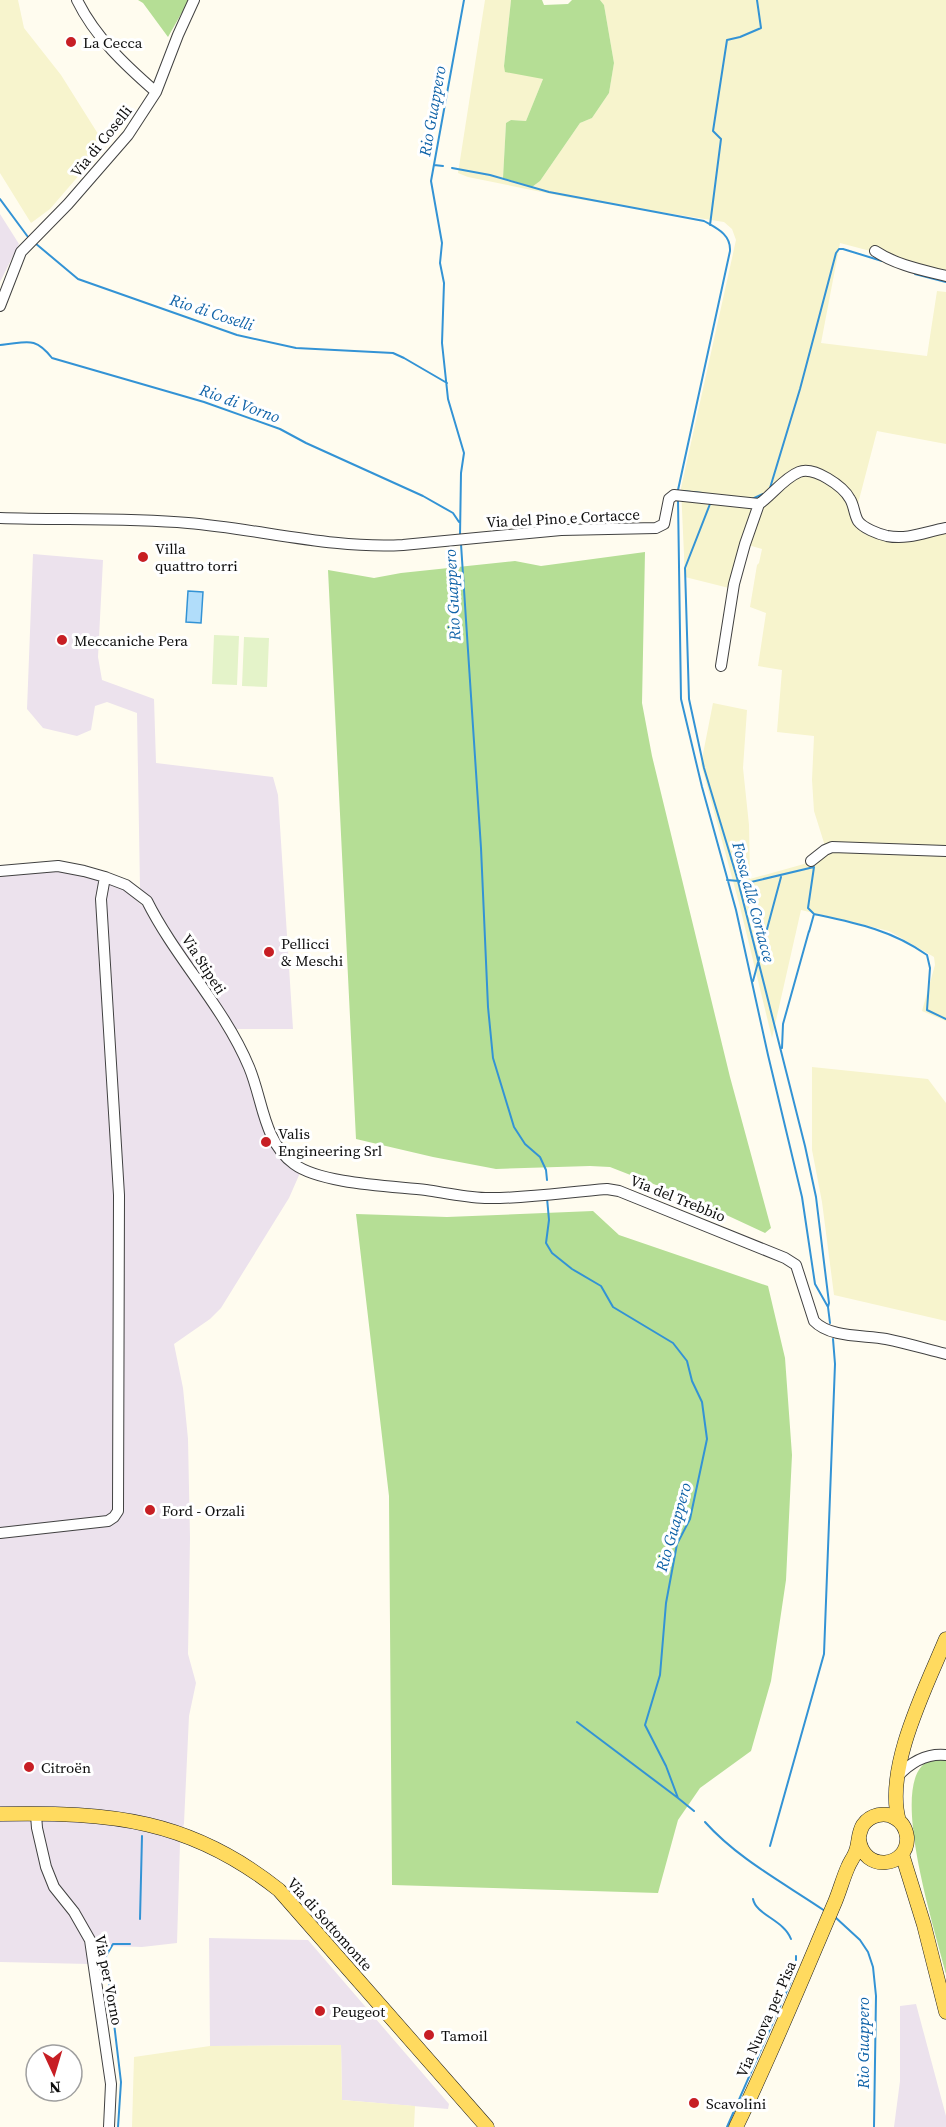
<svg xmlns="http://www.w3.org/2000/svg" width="946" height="2127" font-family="'Source Serif 4',serif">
<rect width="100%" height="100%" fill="#fffcef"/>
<path fill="#ece2ed" d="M0 214 19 244 0 282Z
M33 554 103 560 98 657 102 680 154 699 156 763 273 777 278 795 293 1029H233L140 888 137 713 107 702 95 706 91 730 77 736 43 728 27 709Z
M60 870 97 879 124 889 145 908 164 934 239 1055 267 1132 300 1173 289 1198 221 1308 210 1319 174 1344 183 1388 188 1439 190 1538 188 1654 196 1683 189 1716 184 1823 180 1843 177 1943 142 1947 110 1946 90 1964 0 1962V873Z
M209 1938 308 1940 449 2104 448 2109 342 2100 341 2045 210 2046Z
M916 2004 946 2116V2127H894L900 2081V2006Z"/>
<path fill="#f7f4cd" d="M0 0H18L24 28 61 75 105 145 50 209 31 223 0 173Z
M485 0H511L504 66 543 79 526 121 511 120 506 123 503 178 532 187 540 181 580 123 592 118 609 93 614 63 604 5 600 0H946V271L840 243 821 343 927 356 937 291 946 292V444L877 431 854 519 864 534 885 538 946 532V1021L922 1011 935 965 934 957 889 931 801 910 772 1038 739 903 701 764 713 703 747 710 743 768 749 825 750 879 804 864 825 846 814 811 812 780 814 736 777 732 782 670 758 666 766 613 750 607 757 565 759 563 762 549 748 545 733 589 685 577 681 488 736 240 732 229 724 222 571 198 468 177 458 173Z
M812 1067 928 1079 946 1103V1321L834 1295 822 1202 812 1150Z
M341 2045 342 2100 415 2106 414 2127H132L134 2057 210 2046Z"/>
<path fill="#b5de95" d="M138 0H189L168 37 143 3Z
M511 0H542L544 5 568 4 572 0H600L604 5 614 63 609 93 592 118 580 123 540 181 532 187 503 178 506 123 511 120 526 121 543 79 505 72 504 66Z
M645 552 642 703 652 756 730 1077 771 1228 765 1233 692 1199 610 1167 590 1166 496 1169 433 1157 356 1139 328 570 374 578 401 573 515 561 541 566Z
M593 1211 619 1235 768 1286 785 1358 792 1455 786 1580 771 1681 751 1751 700 1788 678 1820 658 1893 392 1885 389 1496 356 1214 447 1217Z
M946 1758V1974C936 1933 893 1800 921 1767 928 1759 936 1759 946 1758Z"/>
<path fill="#e4f3c9" d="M214 635 239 636 237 685 212 684Z
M244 637 269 638 267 687 242 686Z"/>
<path fill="#b1ddfa" stroke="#3393d5" stroke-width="1.5" d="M188 591 203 592 201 623 186 622Z"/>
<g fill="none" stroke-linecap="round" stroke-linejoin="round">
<path stroke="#3393d5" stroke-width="2" d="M434 165 443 166
M452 168 490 175 549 192 704 221C716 228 731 234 730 251L678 490
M0 199 28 237
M710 225 721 139 713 131 727 40 740 37 761 28 757 0
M35 243 78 279 237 335 296 348 393 353 404 358 447 383
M915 274 946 282
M0 345C26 343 34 335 52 358L204 402 280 429 306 443 423 496 453 513 459 522
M770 488 800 389 836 253 839 249H843L882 261
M681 491 702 493
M678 499 681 699 702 787 736 910 768 1055 802 1197 815 1284 828 1307 830 1323
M752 499 763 494
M710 504 685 568 689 699 704 768 738 881 805 1146 816 1197 829 1303 828 1307
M460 536 461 473 464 453 448 399 442 343 444 283 440 263 442 243 431 181 464 0
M461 544 481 848 488 1007 493 1058 514 1127 525 1144 540 1157 546 1170 547 1180
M727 880 751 882 814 867 808 908 814 914C856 923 892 930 927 955L930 968 927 1010 946 1019
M809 932 814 914
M753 981 781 877
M782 1048 783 1024 809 931
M547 1198 549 1220 546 1243 552 1253 572 1269 601 1286 613 1307 673 1343 687 1361 692 1381 702 1402 707 1439 690 1519 677 1544 666 1603 660 1675 645 1725 666 1766 678 1798 694 1811
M577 1722 678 1798
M705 1822C738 1859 784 1883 825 1911
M770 1846 824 1654 835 1364 833 1339
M753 1899C756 1915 784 1920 791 1939
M835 1917 860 1940 868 1952 873 1967 876 1996 874 2127
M140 1919 142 1836
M118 2127 121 2082 106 1956 113 1944H130
M727 2127 792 1979 796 1965V1956"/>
<defs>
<path id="minor" d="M77 0C95 37 125 65 156 92
M875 251C896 265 922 270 946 276
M0 306 21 252 68 204 128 135 156 92 178 35 194 0
M0 518C63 520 126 518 188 523 260 529 331 549 403 545L561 530 656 528 664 524 669 499 674 495 759 504C772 495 784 478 799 472 814 466 843 486 850 499 854 505 854 514 858 521 863 528 878 534 887 536 908 540 925 532 946 528
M721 666 734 584 745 544 759 504
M811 861 825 850 832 847 946 851
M0 871 58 866 84 871 105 877 126 885 147 901C176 959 224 1007 249 1067 263 1100 263 1141 294 1164 321 1184 392 1186 426 1190 446 1193 465 1197 485 1198 525 1199 567 1192 607 1189L619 1191 785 1258 796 1265 814 1321C830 1338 864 1335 886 1339 906 1343 926 1349 946 1354
M0 1533 108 1521 114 1517 118 1511 119 1195 101 899 105 877
M898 1776C911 1762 927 1753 946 1755
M36 1815 37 1828 46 1867 54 1887 74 1912 90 1940 111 2084 109 2127"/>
<path id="major" d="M0 1814C111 1812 190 1819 279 1890L487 2127
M899 1821C884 1769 926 1687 946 1639
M902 1854 924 1925 946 2012
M736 2127C772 2053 803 1977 835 1902 840 1890 843 1878 848 1867 850 1862 854 1857 856 1851 859 1843 858 1833 863 1825 870 1815 885 1811 895 1818 902 1822 906 1829 907 1837 909 1868 863 1873 859 1839"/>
</defs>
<use href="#minor" stroke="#414141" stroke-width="12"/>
<use href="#major" stroke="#1f1f1f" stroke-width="15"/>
<use href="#minor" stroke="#fff" stroke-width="10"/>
<use href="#major" stroke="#ffda5f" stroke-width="14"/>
</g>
<g fill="#c71e24" stroke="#fff" stroke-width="2">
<circle cx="71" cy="42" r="6"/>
<circle cx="143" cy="557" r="6"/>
<circle cx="62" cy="640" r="6"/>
<circle cx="269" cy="952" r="6"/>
<circle cx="266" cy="1142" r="6"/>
<circle cx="150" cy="1510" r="6"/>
<circle cx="29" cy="1767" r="6"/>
<circle cx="320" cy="2011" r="6"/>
<circle cx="429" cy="2035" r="6"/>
<circle cx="694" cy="2103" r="6"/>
</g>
<g text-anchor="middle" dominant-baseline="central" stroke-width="6" stroke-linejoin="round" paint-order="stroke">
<g font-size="15" fill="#0e0e0e" stroke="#fff" text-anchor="start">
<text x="83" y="42">La Cecca</text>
<text x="155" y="548">Villa<tspan x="155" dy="17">quattro torri</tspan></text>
<text x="74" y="640">Meccaniche Pera</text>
<text x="281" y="943">Pellicci<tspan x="281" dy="17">&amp; Meschi</tspan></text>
<text x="278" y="1133">Valis<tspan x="278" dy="17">Engineering Srl</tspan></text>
<text x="162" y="1510">Ford - Orzali</text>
<text x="41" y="1767">Citroën</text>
<text x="332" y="2011">Peugeot</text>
<text x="441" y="2035">Tamoil</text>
<text x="706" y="2103">Scavolini</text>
</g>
<g font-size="15" fill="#0e0e0e" stroke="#fff">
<text transform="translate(101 141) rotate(-51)">Via di Coselli</text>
<text transform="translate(563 518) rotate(-3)">Via del Pino e Cortacce</text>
<text transform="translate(204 964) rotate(57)">Via Stipeti</text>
<text transform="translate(678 1198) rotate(22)">Via del Trebbio</text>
<text transform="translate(330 1924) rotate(48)">Via di Sottomonte</text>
<text transform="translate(109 1980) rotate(79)">Via per Vorno</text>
<text transform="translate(766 2019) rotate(-66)">Via Nuova per Pisa</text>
</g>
<g font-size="16" font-style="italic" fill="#1063a8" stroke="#fff">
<text transform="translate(432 111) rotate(-80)">Rio Guappero</text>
<text transform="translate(212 312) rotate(18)">Rio di Coselli</text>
<text transform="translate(240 403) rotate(20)">Rio di Vorno</text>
<text transform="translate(452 595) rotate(-93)">Rio Guappero</text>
<text transform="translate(754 902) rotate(75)">Fossa alle Cortacce</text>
<text transform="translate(673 1527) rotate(-74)">Rio Guappero</text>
<text transform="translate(863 2043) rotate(-90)">Rio Guappero</text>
</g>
</g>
<g transform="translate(54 2073) rotate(176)"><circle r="28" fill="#ffffff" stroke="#9f9f9f" stroke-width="1.5"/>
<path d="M0-4.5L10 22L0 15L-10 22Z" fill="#c71e24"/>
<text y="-9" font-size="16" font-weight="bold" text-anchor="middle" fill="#0e0e0e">N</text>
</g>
</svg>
